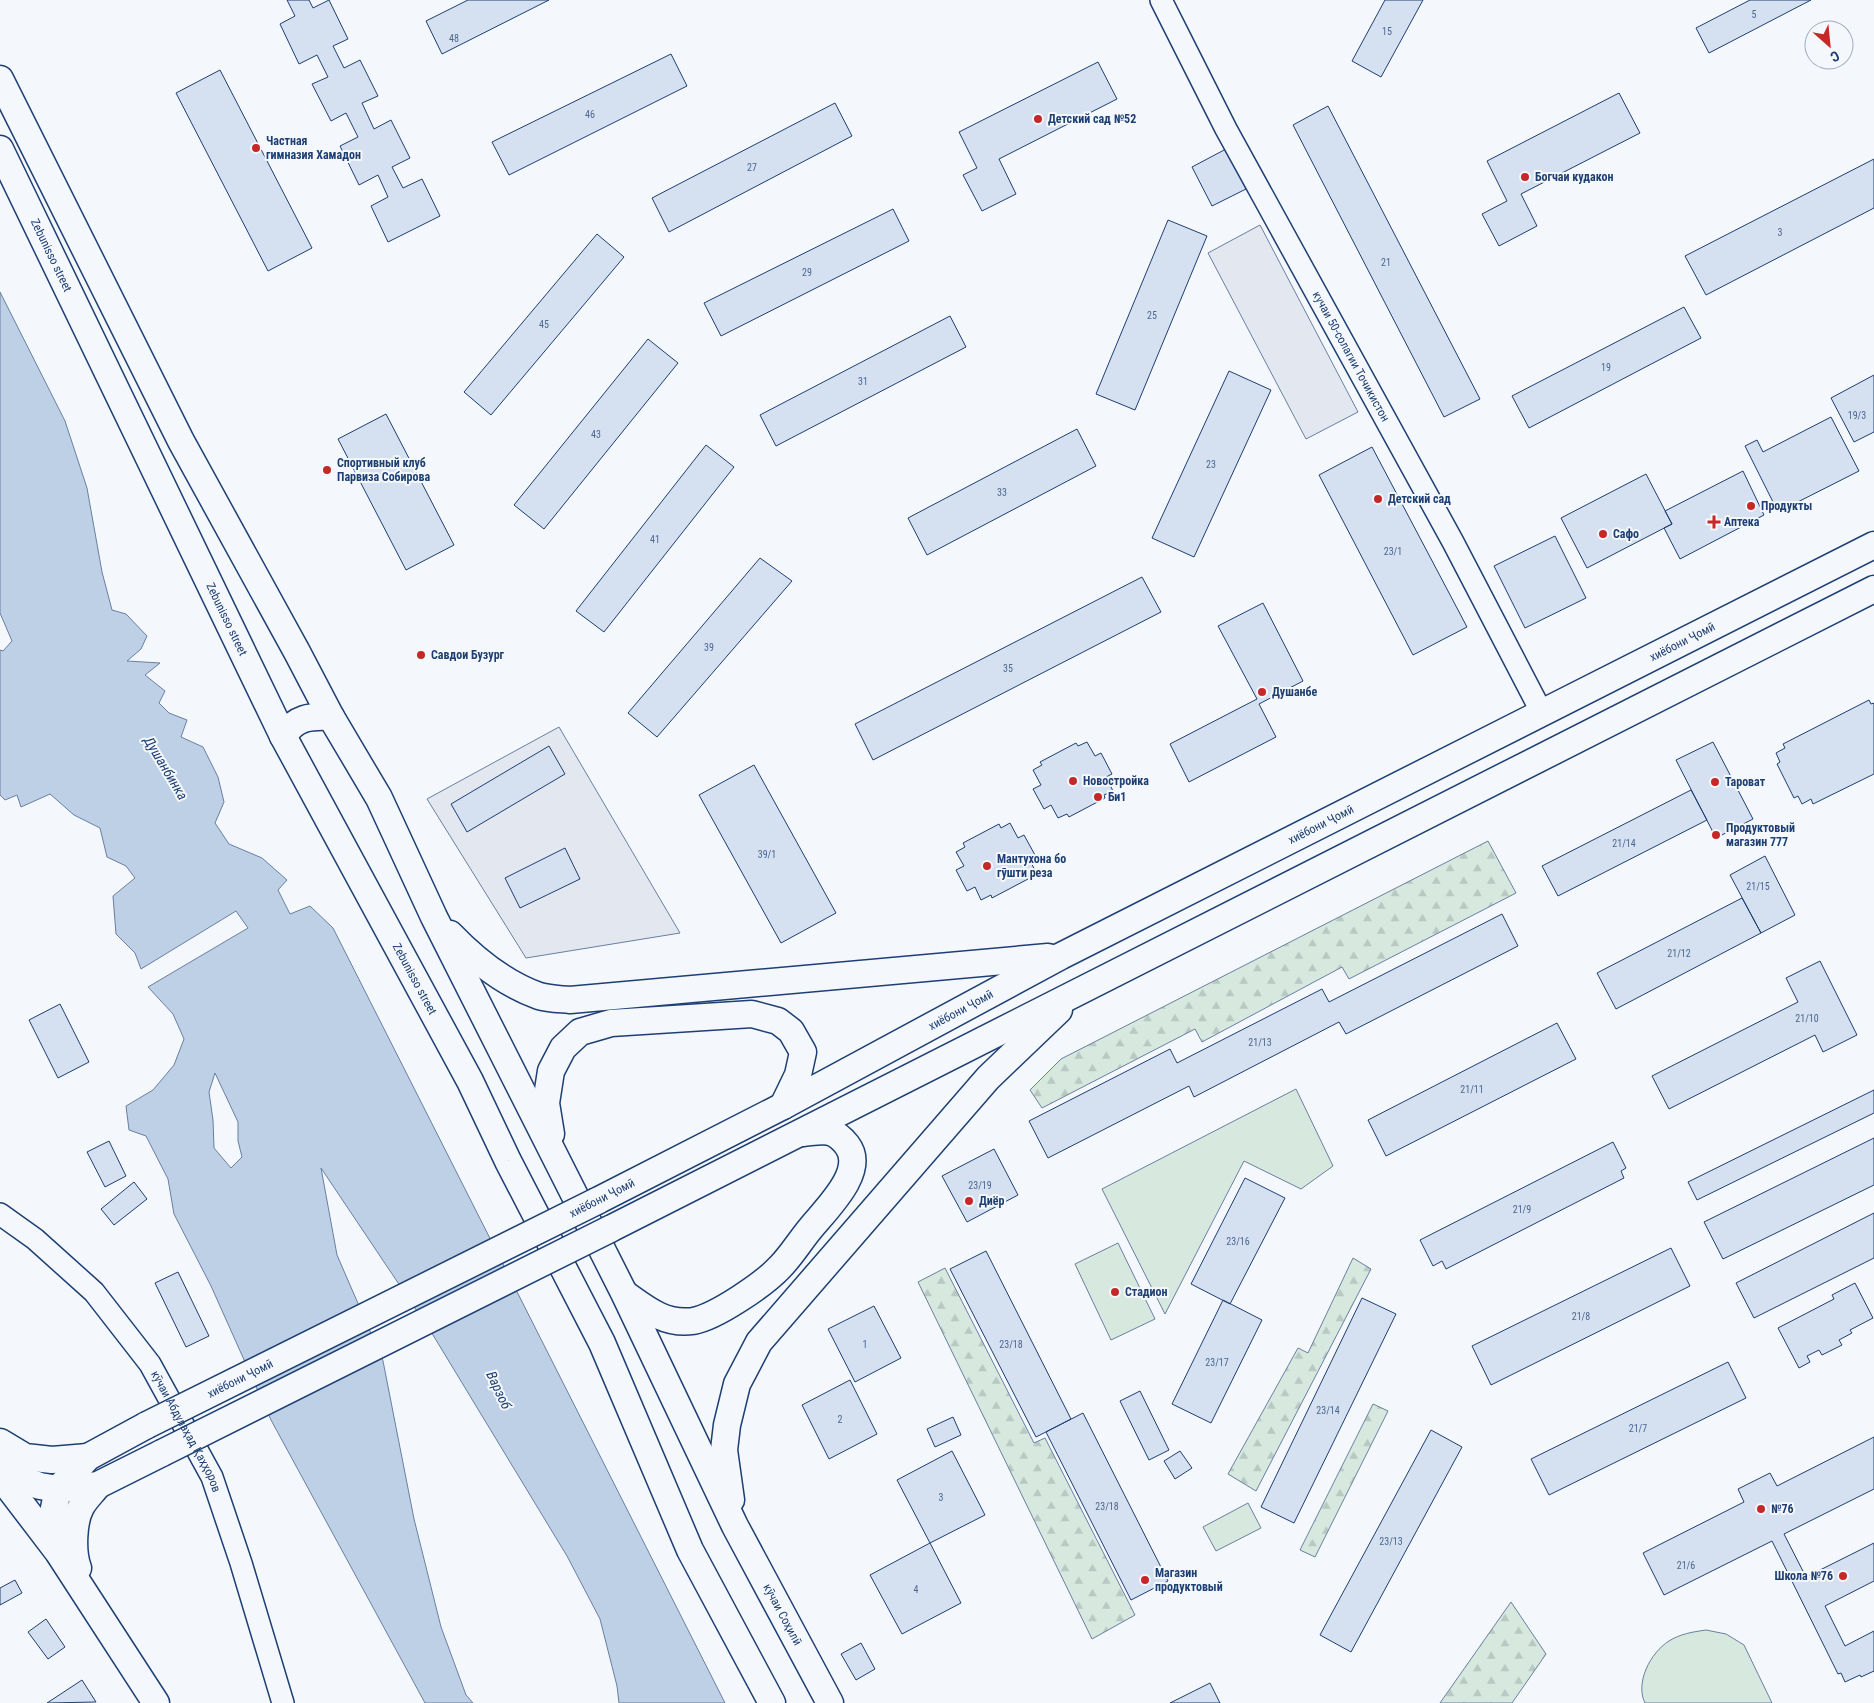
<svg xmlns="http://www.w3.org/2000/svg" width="1874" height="1703" font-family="'Roboto Condensed',sans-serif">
<defs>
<pattern id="forest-firs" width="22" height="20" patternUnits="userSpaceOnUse" patternTransform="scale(1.25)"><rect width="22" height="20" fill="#d7e8df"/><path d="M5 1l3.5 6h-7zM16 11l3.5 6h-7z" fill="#b8c8c3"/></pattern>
</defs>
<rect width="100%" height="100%" fill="#f4f7fb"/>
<path fill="url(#forest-firs)" stroke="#687fa3" d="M1488 841 1516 893 1349 979 1342 967 1202 1042 1195 1029 1042 1108 1030 1090 1061 1059Z
M1353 1258 1371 1269 1256 1491 1228 1474 1298 1348 1308 1353Z
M945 1268 1034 1443 1045 1438 1135 1615 1092 1639 918 1282Z
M1373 1404 1388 1411 1315 1557 1300 1550Z
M1511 1602 1546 1654 1512 1703H1440Z"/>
<path fill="#d7e8df" stroke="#687fa3" d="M1296 1089 1333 1166 1301 1189 1244 1161 1165 1314 1102 1189Z
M1118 1243 1155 1319 1111 1340 1075 1264Z
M1248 1503 1261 1528 1216 1551 1203 1527Z
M1706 1630 1726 1634 1744 1645 1772 1703H1645C1635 1683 1650 1653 1669 1641 1680 1634 1692 1632 1706 1630Z"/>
<path fill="#e3e8f0" stroke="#687fa3" d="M1260 225 1358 412 1306 439 1208 253Z
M559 727 680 933 526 958 427 799Z"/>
<path fill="#bed0e5" stroke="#687fa3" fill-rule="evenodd" d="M0 292 65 421 87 488 102 572 112 610 126 614 147 636 141 649 127 661 160 663 145 675 165 691 159 703 169 713 187 720 181 737 203 747 218 777 224 802 215 823 229 844 262 858 287 880 278 890 290 914 310 906 333 928 725 1703H619L617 1686 600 1619 567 1556 433 1335 321 1168 337 1255 383 1361 414 1519 441 1627 466 1695 473 1703H425L271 1420 211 1286 174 1214 168 1179 146 1136 129 1130 126 1106 153 1090 174 1065 184 1039 173 1014 148 987 248 928 236 911 141 969 135 953 116 934 113 896 135 878 126 866 107 857 100 828 74 815 50 794 21 807 17 795 5 800 0 795V650L3 651 12 641 0 613ZM215 1073 238 1122V1141L242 1157 231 1168 214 1148 213 1120 209 1092Z"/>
<path fill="#d5e0f0" stroke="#1d3f73" d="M287 0H309L313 8 329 0 348 39 333 46 344 68 360 60 378 96 362 103 374 129 391 120 410 158 392 167 403 188 422 179 440 216 388 242 371 206 388 197 378 175 359 185 340 146 358 137 346 113 331 121 312 84 328 77 317 55 299 64 280 24 295 16Z
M468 0H549L442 54 426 21Z
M1385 0H1423L1381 77 1352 61Z
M1750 0H1811L1709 53 1696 28Z
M671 54 687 86 509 175 492 142Z
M1098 62 1117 99 999 159 1016 194 982 211 963 175 977 168 959 132Z
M220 70 312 248 268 271 176 93Z
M1619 93 1640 133 1521 194 1537 226 1499 246 1482 214 1507 201 1487 161Z
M835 103 852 136 669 232 652 198Z
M1328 106 1480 399 1444 417 1293 125Z
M1226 149 1246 189 1212 206 1192 167Z
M1874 159V208L1706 295 1685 256Z
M893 209 909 241 721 336 704 303Z
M1168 220 1207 236 1135 410 1096 394Z
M597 234 624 257 491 415 464 392Z
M1684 307 1701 338 1529 428 1512 396Z
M950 316 966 347 776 446 760 415Z
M648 339 678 363 544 529 514 505Z
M1229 371 1271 390 1194 557 1152 538Z
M1874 375V432L1854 442 1831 398Z
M386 414 454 545 406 570 338 439Z
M1831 417 1859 471 1778 512 1745 446 1757 440 1763 452Z
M1077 429 1096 466 927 555 908 518Z
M706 445 734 467 604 632 576 611Z
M1372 447 1467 627 1413 655 1319 475Z
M1743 471 1764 515 1680 559 1664 528 1672 524 1665 511Z
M1646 474 1672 524 1587 568 1561 518Z
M1555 536 1586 598 1525 628 1494 566Z
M760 558 792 581 657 737 628 713Z
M1142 577 1161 612 873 760 855 724Z
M1263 603 1303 681 1259 704 1276 737 1189 782 1170 744 1257 699 1218 626Z
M1869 700 1871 704 1874 703V774L1813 804 1811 799 1802 804 1798 796 1794 798 1777 764 1780 762 1776 753 1785 748 1783 744Z
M1087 742 1095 756 1101 753 1112 774 1106 777 1113 791 1104 795 1105 798 1069 817 1067 814 1058 818 1051 805 1044 809 1033 789 1041 785 1033 770 1042 765 1040 762 1076 743 1078 746Z
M1713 742 1753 819 1716 838 1676 760Z
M549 746 565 774 467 832 451 804Z
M754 765 836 913 781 943 699 795Z
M1691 790 1707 820 1558 896 1542 866Z
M1010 823 1018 838 1024 835 1035 855 1029 859 1036 872 1027 877 1028 879 992 898 991 895 981 900 975 887 967 891 956 870 964 866 956 852 965 847 963 843 999 824 1001 828Z
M565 848 580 879 520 908 505 878Z
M1765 856 1795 915 1761 933 1730 875Z
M1742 898 1761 933 1616 1009 1597 973Z
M1502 914 1518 946 1346 1034 1339 1022 1194 1097 1189 1086 1048 1158 1029 1121 1170 1049 1177 1063 1322 989 1329 1002Z
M1820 961 1857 1035 1823 1052 1815 1035 1669 1109 1652 1076 1798 1002 1786 978Z
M60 1004 89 1062 58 1078 29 1020Z
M1557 1023 1576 1059 1386 1156 1368 1120Z
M1874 1090V1113L1697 1200 1688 1182Z
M1874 1138V1185L1723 1259 1704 1222Z
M109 1141 126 1176 105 1187 87 1152Z
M1613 1142 1626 1168 1621 1171 1624 1178 1446 1269 1442 1261 1433 1266 1420 1240Z
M994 1149 1018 1195 967 1222 942 1176Z
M1245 1178 1285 1198 1230 1304 1191 1284Z
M134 1182 147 1199 114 1225 101 1209Z
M1874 1213V1258L1754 1318 1736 1283Z
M1671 1248 1690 1286 1491 1385 1472 1346Z
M986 1251 1071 1419 1036 1437 950 1269Z
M178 1272 209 1336 186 1347 155 1283Z
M1855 1283 1873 1318 1850 1330 1852 1333 1839 1340 1842 1345 1822 1355 1819 1350 1807 1356 1810 1362 1799 1368 1778 1328 1834 1299 1832 1295Z
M1362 1298 1396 1314 1294 1523 1261 1507Z
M1223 1300 1262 1320 1211 1423 1172 1404Z
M874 1306 901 1358 855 1382 828 1329Z
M1728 1362 1746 1398 1549 1495 1531 1459Z
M850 1380 877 1434 829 1459 802 1405Z
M1140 1391 1169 1450 1149 1460 1120 1401Z
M1083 1413 1168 1581 1131 1600 1046 1432Z
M953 1417 961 1435 935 1447 927 1429Z
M1431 1430 1462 1447 1351 1652 1320 1635Z
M1874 1437V1489L1784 1534 1806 1577 1874 1543V1581L1825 1606 1845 1646 1874 1631V1671L1861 1677 1860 1675 1845 1682 1841 1673 1838 1674 1772 1541 1664 1595 1643 1553 1744 1502 1738 1489 1770 1473 1777 1486Z
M952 1451 985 1515 930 1543 897 1480Z
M1180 1451 1192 1468 1175 1479 1164 1461Z
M930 1543 961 1603 902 1634 870 1575Z
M15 1580 22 1593 0 1605V1588Z
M46 1619 65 1647 48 1659 28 1632Z
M861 1643 875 1669 856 1680 841 1654Z
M82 1680 96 1702 47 1703Z
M1210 1683 1220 1703H1170Z"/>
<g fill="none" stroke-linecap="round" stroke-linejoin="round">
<defs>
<g id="minor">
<path id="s1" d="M1161 0 1226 129 1453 542 1542 713"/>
<path id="s2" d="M0 1214 35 1239 94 1292 150 1364 212 1477 241 1563 283 1703"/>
</g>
<g id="major">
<path id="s3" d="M0 79 181 441 297 652 331 717 379 798 434 917 624 1293 735 1526 830 1703"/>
<path id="s4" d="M0 149 283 736 470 1081 508 1161 602 1343 690 1550 772 1703"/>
<path d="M283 736C296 717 310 716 331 717"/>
<path d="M450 934C475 960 505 984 539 996 549 999 560 999 570 1000L1048 957"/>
<path d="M551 1134 546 1103 551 1071 563 1048 580 1032 611 1023 752 1014 778 1021 791 1031 803 1052 798 1075 783 1106"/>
<path id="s5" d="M597 1201 783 1106 1061 956 1874 545"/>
<path d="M610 1229 1874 589"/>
<path d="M625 1294C646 1309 665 1325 693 1321 716 1317 764 1284 780 1267 791 1256 800 1241 810 1229 826 1209 867 1171 847 1145 833 1127 823 1131 803 1133"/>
<path d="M0 1442 25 1457 52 1460 88 1457"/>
<path d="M0 1469 15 1477 40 1486 58 1489 98 1485 162 1453"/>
<path d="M0 1476 58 1552 156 1703"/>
<path d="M731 1500 724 1450 727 1425 737 1384 759 1342 988 1078 1059 1010"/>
<path d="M58 1551 53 1513 58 1489 88 1457 147 1425"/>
<path d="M78 1568C72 1552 73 1522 81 1507 85 1499 93 1492 98 1485"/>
</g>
</defs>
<use href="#minor" stroke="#1d3f73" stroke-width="24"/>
<use href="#major" stroke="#1d3f73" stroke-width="29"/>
<use href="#minor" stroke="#f4f7fb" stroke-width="21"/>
<use href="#major" stroke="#f4f7fb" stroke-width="26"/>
<defs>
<g id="major-bridge">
<path id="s6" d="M147 1425 597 1201"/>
<path d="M162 1453 610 1229"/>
</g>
</defs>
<use href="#major-bridge" stroke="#1d3f73" stroke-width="29" stroke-linecap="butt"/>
<use href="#major-bridge" stroke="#f4f7fb" stroke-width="26"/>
</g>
<g fill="#c62828" stroke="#f4f7fb" stroke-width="2">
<circle cx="1038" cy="119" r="5"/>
<circle cx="256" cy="148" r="5"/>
<circle cx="1525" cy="177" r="5"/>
<circle cx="327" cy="470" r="5"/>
<circle cx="1378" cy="499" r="5"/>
<circle cx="1751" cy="506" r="5"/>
<path d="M1711.5 514.5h5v5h5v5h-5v5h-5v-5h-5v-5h5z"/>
<circle cx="1603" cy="534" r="5"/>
<circle cx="421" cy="655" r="5"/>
<circle cx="1262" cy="692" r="5"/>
<circle cx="1073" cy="781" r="5"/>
<circle cx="1715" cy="782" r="5"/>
<circle cx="1098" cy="797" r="5"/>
<circle cx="1716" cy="835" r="5"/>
<circle cx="987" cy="866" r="5"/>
<circle cx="969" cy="1201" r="5"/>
<circle cx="1115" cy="1292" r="5"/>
<circle cx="1761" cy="1509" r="5"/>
<circle cx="1843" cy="1576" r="5"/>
<circle cx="1145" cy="1580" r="5"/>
</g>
<g text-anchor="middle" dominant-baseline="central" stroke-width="4" stroke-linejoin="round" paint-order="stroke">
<g font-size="10" fill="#4b6792">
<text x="1754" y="14">5</text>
<text x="1387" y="31">15</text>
<text x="454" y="38">48</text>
<text x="590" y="114">46</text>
<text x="752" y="167">27</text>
<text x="1780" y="232">3</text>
<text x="1386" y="262">21</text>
<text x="807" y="272">29</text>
<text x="1152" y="315">25</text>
<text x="544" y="324">45</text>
<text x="1606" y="367">19</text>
<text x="863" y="381">31</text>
<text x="1857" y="415">19/3</text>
<text x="596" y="434">43</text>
<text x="1211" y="464">23</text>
<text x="1002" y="492">33</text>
<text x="655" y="539">41</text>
<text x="1393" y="551">23/1</text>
<text x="709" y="647">39</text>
<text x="1008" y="668">35</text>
<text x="1624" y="843">21/14</text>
<text x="767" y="854">39/1</text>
<text x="1758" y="886">21/15</text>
<text x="1679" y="953">21/12</text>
<text x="1807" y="1018">21/10</text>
<text x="1260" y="1042">21/13</text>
<text x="1472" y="1089">21/11</text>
<text x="980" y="1185">23/19</text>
<text x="1522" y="1209">21/9</text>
<text x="1238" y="1241">23/16</text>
<text x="1581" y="1316">21/8</text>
<text x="865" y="1344">1</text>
<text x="1011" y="1344">23/18</text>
<text x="1217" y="1362">23/17</text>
<text x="1328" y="1410">23/14</text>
<text x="840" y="1419">2</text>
<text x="1638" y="1428">21/7</text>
<text x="941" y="1497">3</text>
<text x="1107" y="1506">23/18</text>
<text x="1391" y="1541">23/13</text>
<text x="1686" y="1565">21/6</text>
<text x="916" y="1589">4</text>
</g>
<g font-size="12" font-weight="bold" fill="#1d3f73" stroke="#f4f7fb" text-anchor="start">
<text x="1048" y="119">Детский сад №52</text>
<text x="266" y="141">Частная<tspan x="266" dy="14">гимназия Хамадон</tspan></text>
<text x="1535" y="177">Богчаи кудакон</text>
<text x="337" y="463">Спортивный клуб<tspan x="337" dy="14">Парвиза Собирова</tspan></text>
<text x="1388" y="499">Детский сад</text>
<text x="1761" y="506">Продукты</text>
<text x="1724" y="522">Аптека</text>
<text x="1613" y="534">Сафо</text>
<text x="431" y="655">Савдои Бузург</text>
<text x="1272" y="692">Душанбе</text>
<text x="1083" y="781">Новостройка</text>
<text x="1725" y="782">Тароват</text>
<text x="1108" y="797">Би1</text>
<text x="1726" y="828">Продуктовый<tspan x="1726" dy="14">магазин 777</tspan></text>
<text x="997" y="859">Мантухона бо<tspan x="997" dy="14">гӯшти реза</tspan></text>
<text x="979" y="1201">Диёр</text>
<text x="1125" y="1292">Стадион</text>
<text x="1771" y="1509">№76</text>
<text x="1155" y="1573">Магазин<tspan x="1155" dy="14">продуктовый</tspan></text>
<text x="1833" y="1576" text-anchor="end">Школа №76</text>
</g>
<g font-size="12" fill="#1d3f73" stroke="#f4f7fb">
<text stroke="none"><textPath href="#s4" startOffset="118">Zebunisso street</textPath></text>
<text stroke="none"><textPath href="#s1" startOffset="404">кучаи 50-солагии Точикистон</textPath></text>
<text stroke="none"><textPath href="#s4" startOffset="522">Zebunisso street</textPath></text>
<text stroke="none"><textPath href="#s5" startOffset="1221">хиёбони Ҷомӣ</textPath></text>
<text stroke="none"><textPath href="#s5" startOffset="816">хиёбони Ҷомӣ</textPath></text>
<text stroke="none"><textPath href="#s4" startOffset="928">Zebunisso street</textPath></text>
<text stroke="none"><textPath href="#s5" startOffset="411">хиёбони Ҷомӣ</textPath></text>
<text transform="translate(602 1198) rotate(-27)">хиёбони Ҷомӣ</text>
<text stroke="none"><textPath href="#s6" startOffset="104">хиёбони Ҷомӣ</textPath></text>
<text stroke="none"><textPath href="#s2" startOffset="290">кӯчаи Абдулаҳад Қаҳҳоров</textPath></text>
<text stroke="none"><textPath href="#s3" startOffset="1724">кӯчаи Соҳилӣ</textPath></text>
</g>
<g font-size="14" font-style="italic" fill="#1d3f73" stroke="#f4f7fb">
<text transform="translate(166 768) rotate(59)">Душанбинка</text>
<text transform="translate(499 1390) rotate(65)">Варзоб</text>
</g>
</g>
<g transform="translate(1829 45) rotate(153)"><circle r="24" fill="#f4f7fb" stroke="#9eadc5"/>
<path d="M0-4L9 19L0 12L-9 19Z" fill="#c62828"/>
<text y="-8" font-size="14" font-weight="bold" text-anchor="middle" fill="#1d3f73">С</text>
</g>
</svg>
